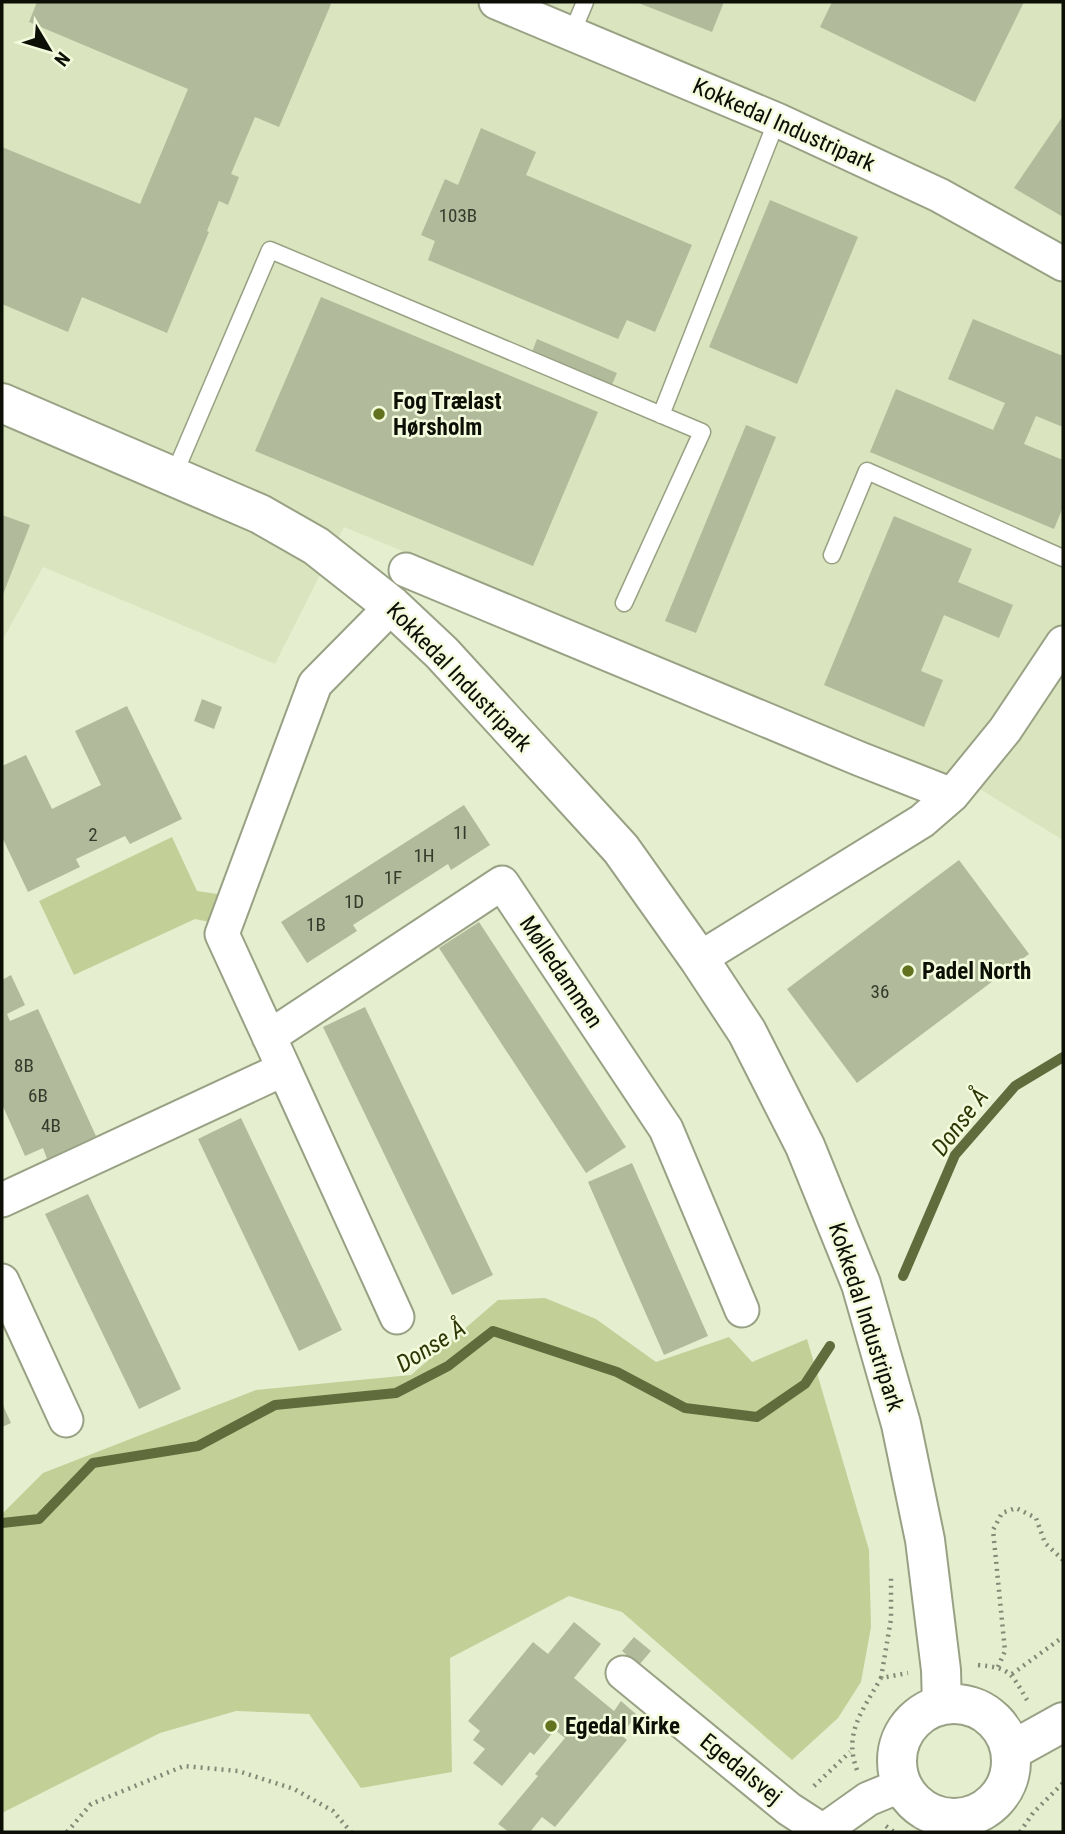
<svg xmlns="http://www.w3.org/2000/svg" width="1065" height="1834" font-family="'Roboto Condensed',sans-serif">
<rect width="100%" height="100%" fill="#e5eecf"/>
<path fill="#dae4be" d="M2 2H1063V840L978 788 344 527 275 664 43 567 2 641Z"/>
<path fill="#c2d098" d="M172 837 197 891 224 895 215 923 195 919 74 975 39 901Z
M545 1298 596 1319 656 1362 729 1337 752 1362 807 1339 869 1550 871 1627 861 1682 838 1718 792 1760 622 1612 569 1596 450 1658 452 1772 361 1788 309 1714 236 1711 160 1733 2 1813V1514L43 1473 256 1390 411 1375 498 1300Z"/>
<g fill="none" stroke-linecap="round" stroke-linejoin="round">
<path stroke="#616c3d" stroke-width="10" d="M903 1276 955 1155 1015 1086 1063 1057
M2 1523 39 1519 93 1463 198 1446 275 1405 396 1393 448 1366 493 1331 617 1372 685 1408 757 1417 805 1384 830 1346"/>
</g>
<path fill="#b2ba9c" d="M37 2H326L331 4 279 127 255 117 231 174 239 177 228 205 219 201 207 231 209 232 167 333 82 297 68 332 2 304V147L140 204 188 89 29 22Z
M636 2H724L712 32Z
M832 2H1024L975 102 820 27Z
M1063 116V217L1014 188Z
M481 128 536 152 526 175 692 245 655 332 627 320 618 339 428 260 435 241 421 235 445 179 458 185Z
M770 200 858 237 797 384 709 347Z
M321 297 598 412 533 566 255 451Z
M973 319 1063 356V427L1036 416 1024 444 1063 460V507L1054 529 870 452 896 389 993 430 1005 403 948 379Z
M537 339 617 373 611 387 532 352Z
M746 425 776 437 696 633 665 621Z
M2 515 30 525 2 597Z
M894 516 972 549 958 582 1013 605 999 638 944 615 921 671 943 680 924 727 824 685Z
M202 699 222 707 214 729 194 721Z
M127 706 182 819 130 844 125 836 76 859 80 867 28 892 2 837V766L26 755 52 809 101 785 75 731Z
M464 805 490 845 451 870 448 864 353 925 357 931 307 963 281 922Z
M959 860 1029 954 857 1083 787 989Z
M479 922 626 1147 586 1173 439 948Z
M11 975 25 1005 7 1014 10 1021 38 1009 96 1136 47 1159 43 1148 25 1156 2 1104V980Z
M365 1007 493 1275 452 1295 323 1027Z
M241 1118 342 1330 299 1351 198 1139Z
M632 1163 708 1336 664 1355 588 1182Z
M88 1194 181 1389 139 1409 45 1214Z
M2 1403 11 1423 2 1427Z
M574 1622 601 1644 574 1678 614 1711 621 1701 637 1715 621 1735 627 1740 555 1827 542 1817 530 1832H509L498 1824 538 1776 535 1774 565 1738 555 1730 534 1755 530 1752 502 1786 473 1763 485 1749 473 1740 480 1731 468 1721 533 1642 548 1654Z
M634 1637 651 1651 639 1665 622 1651Z"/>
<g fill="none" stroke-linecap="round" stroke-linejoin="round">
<defs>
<path id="service" d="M572 33 585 2
M661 415 777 120
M173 477 270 250 702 432 624 603
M832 555 867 471 1063 558"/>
<path id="minor" d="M496 2 777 120 939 195 1063 264
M406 570 860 759 952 795
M699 959 922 821 952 795 1005 730 1063 643
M269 1037 502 883 666 1129 742 1310
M284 1069 397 1317
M2 1200 284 1069 222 934 315 684 392 606
M2 1281 66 1420
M623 1673 789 1809 823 1831 868 1799 902 1785"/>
<path id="tertiary" d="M2 403 260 514 316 546 392 606 442 653 621 849 699 959 747 1032 805 1146 861 1284 901 1424 925 1540 941 1670 942 1705
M897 1761a57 57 0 1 1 114 0a57 57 0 1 1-114 0Z
M1011 1751 1063 1722"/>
</defs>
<use href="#service" stroke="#99a184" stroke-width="19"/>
<use href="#minor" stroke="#99a184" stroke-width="37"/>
<use href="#tertiary" stroke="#99a184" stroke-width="42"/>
<path stroke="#838974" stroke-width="4.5" stroke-dasharray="2 5" stroke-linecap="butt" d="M978 1665C1011 1668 1011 1673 1027 1700
M998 1667 1005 1651 993 1530 1002 1513 1016 1508 1036 1518 1045 1543 1063 1560
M1012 1674 1063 1637
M881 1678 891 1619V1578
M857 1770C843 1733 863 1710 881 1678L908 1673
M814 1786 850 1752
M886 1826 894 1832
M67 1832 91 1804 184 1766 238 1771 294 1789 333 1811 351 1832
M1020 1832 1033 1813 1063 1783"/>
<use href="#service" stroke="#fff" stroke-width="16"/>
<use href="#minor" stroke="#fff" stroke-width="33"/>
<use href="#tertiary" stroke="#fff" stroke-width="38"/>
</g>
<g fill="#62721e" stroke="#f3fbdc" stroke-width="2.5">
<circle cx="379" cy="414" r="7"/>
<circle cx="908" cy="971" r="7"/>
<circle cx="551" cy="1726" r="7"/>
</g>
<g text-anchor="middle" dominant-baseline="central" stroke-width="5" stroke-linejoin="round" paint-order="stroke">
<g font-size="19" fill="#363a2b">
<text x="458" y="215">103B</text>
<text x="460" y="832">1I</text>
<text x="93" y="834">2</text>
<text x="424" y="855">1H</text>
<text x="393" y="877">1F</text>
<text x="354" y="901">1D</text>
<text x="316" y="924">1B</text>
<text x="880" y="991">36</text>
<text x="24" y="1065">8B</text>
<text x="38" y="1095">6B</text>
<text x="51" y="1125">4B</text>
</g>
<g font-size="23" fill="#0c0f05" stroke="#f3fbdc">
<text transform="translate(784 125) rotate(24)">Kokkedal Industripark</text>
<text transform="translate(459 677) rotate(46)">Kokkedal Industripark</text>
<text transform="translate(561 972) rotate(56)">Mølledammen</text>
<text transform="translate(866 1317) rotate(72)">Kokkedal Industripark</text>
<text transform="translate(741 1769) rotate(39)">Egedalsvej</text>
</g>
<g font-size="23" font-weight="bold" fill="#0c0f05" stroke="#f3fbdc" text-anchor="start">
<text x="393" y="401">Fog Trælast<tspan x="393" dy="26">Hørsholm</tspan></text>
<text x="922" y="971">Padel North</text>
<text x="565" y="1726">Egedal Kirke</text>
</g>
<g font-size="24" font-style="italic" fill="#2d3604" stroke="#f3fbdc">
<text transform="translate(960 1122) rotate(-53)">Donse Å</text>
<text transform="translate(431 1346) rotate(-32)">Donse Å</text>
</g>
</g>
<rect width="1065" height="1834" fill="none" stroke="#0c0f05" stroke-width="7"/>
<g transform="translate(49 49) rotate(128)" stroke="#f3fbdc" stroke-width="5" paint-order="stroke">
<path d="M0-5L12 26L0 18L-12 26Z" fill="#0c0f05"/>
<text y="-10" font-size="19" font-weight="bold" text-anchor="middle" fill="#0c0f05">N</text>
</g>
</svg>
